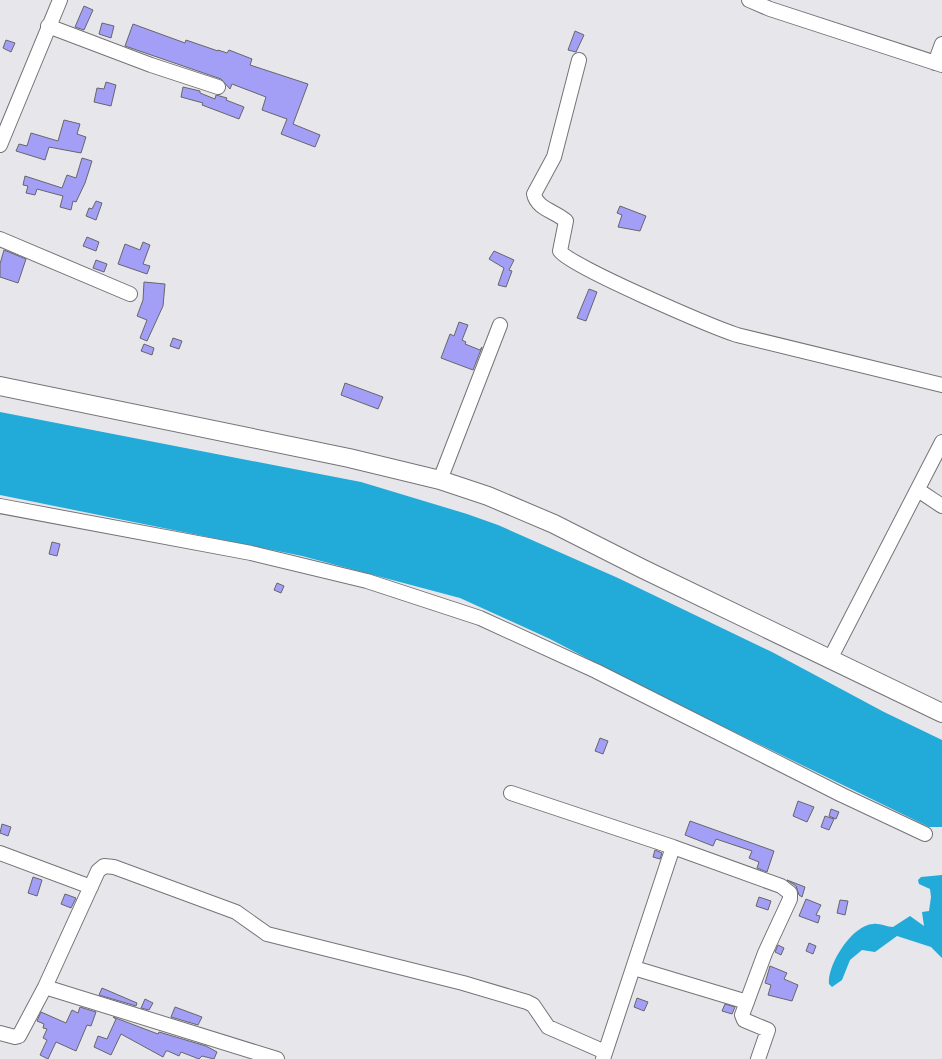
<svg xmlns="http://www.w3.org/2000/svg" width="942" height="1059" font-family="'DejaVu Sans',sans-serif">
<rect width="100%" height="100%" fill="#e6e6eb"/>
<path fill="#22aad8" d="M0 412 361 482 467 514 498 525 618 578 772 652 884 712 942 740V827H929L646 689 550 639 460 598 302 556 0 495Z
M942 875V958L931 947 897 936 875 952 862 950 850 960 842 980 832 987 829 984C827 965 852 925 873 924 880 923 886 927 893 927L910 916 924 926 922 912 929 911 931 897 930 889 919 884 918 880 921 877Z"/>
<path fill="#a39ef6" stroke="#66666b" d="M84 6 93 10 84 30 75 27Z
M102 23 114 26 111 38 99 34Z
M133 24 185 43 186 40 218 51V50L227 53 229 50 252 59 250 65 308 84 293 124 320 135 315 147 281 134 287 119 262 110 266 97 232 84 230 89 221 79 125 46Z
M575 31 584 35 576 52 568 50Z
M6 40 15 43 11 52 3 48Z
M106 82 116 85 111 106 94 102 97 88 104 89Z
M183 87 200 91V93L215 99 216 95 227 98 226 100 244 107 239 119 202 105 203 103 181 97Z
M64 120 80 124 77 134 86 137 81 153 49 147 45 160 16 151 19 144 27 146 31 133 58 141Z
M82 158 92 161 85 183 76 202 73 201 71 210 60 207 63 196 37 189 35 195 26 193 28 186 23 185 25 176 62 188 67 175 76 178Z
M96 201 102 203 96 220 86 216 89 208 92 209Z
M620 206 646 216 640 231 618 227 622 215 617 213Z
M87 237 99 242 96 251 83 246Z
M143 242 150 245 143 264 150 266 147 274 118 264 125 244 140 250Z
M4 250 26 259 18 283 0 277V264Z
M494 251 514 260 509 270 512 271 506 287 498 285 504 268 489 259Z
M96 260 107 264 104 272 93 268Z
M144 282 165 284 163 306 147 341 140 338 147 320 137 316 143 300Z
M589 289 597 292 586 321 577 318Z
M459 322 468 325 462 340 466 342 465 344 480 350 482 347 473 370 441 358 450 334 454 336Z
M173 338 182 341 179 349 170 346Z
M144 344 154 348 152 355 141 351Z
M345 383 383 397 378 409 341 395Z
M52 542 60 544 57 556 49 554Z
M277 583 284 586 281 593 274 590Z
M600 738 608 741 603 754 595 751Z
M798 801 814 807 807 822 793 816Z
M831 809 839 812 836 819 829 816Z
M825 816 834 819 829 830 821 827Z
M690 821 774 851 767 872 757 868 759 862 749 858 752 851 716 839 713 846 685 835Z
M2 824 11 827 8 836 0 833Z
M655 850 662 853 660 859 653 857Z
M33 877 42 880 37 896 28 893Z
M787 880 805 887 802 897 799 895 796 886Z
M65 894 76 898 71 908 61 904Z
M759 897 771 901 768 910 756 906Z
M806 899 821 905 816 915 820 916 818 923 799 916Z
M840 900 848 901 845 915 837 913Z
M809 943 816 946 813 954 806 951Z
M778 945 784 948 781 955 775 952Z
M770 966 787 973 784 979 798 985 792 1001 768 995 771 985 765 983Z
M102 988 137 1003 136 1006 99 995Z
M637 998 648 1002 644 1011 634 1007Z
M145 999 153 1003 149 1010 141 1008Z
M725 1004 735 1007 732 1014 722 1011Z
M80 1007 96 1012 91 1026 87 1025 76 1051 56 1042 48 1059 40 1055 47 1040 43 1038 47 1029 43 1028 44 1024 37 1021 41 1012 66 1023 72 1010 78 1013Z
M175 1007 202 1017 198 1025 171 1017Z
M113 1017 158 1034 159 1032 206 1046 217 1052 214 1059 202 1056 199 1059 181 1052 179 1056 168 1051H166L163 1057 121 1034 111 1055 94 1047 98 1036 107 1039 116 1019Z"/>
<g fill="none" stroke-linecap="round" stroke-linejoin="round">
<defs>
<path id="minor" d="M749 0 770 9 942 65
M48 26 151 65 218 87
M579 60 554 157 534 194C537 209 555 211 566 221L560 251C569 266 713 327 737 335L942 385
M935 63 942 44
M0 145 60 0
M0 239 130 294
M440 480 500 325
M918 490 942 506
M0 506 251 553 367 581 480 618 596 671 842 795 925 834
M830 659 942 442
M511 793 673 847 603 1059
M673 847 781 886 790 893V899L765 953 742 1015 744 1020 768 1030 758 1059
M0 853 91 887
M634 968 747 1002
M45 987 277 1059
M0 1033 15 1037 19 1036 45 987 98 871 104 866 114 867 236 912 267 934 463 983 527 1002 533 1005 548 1027 605 1052"/>
<path id="major" d="M0 386 349 458 440 480 488 496 554 524 643 569 942 713"/>
</defs>
<use href="#minor" stroke="#747478" stroke-width="16"/>
<use href="#major" stroke="#747478" stroke-width="20"/>
<use href="#minor" stroke="#fff" stroke-width="14"/>
<use href="#major" stroke="#fff" stroke-width="18"/>
</g>
</svg>
